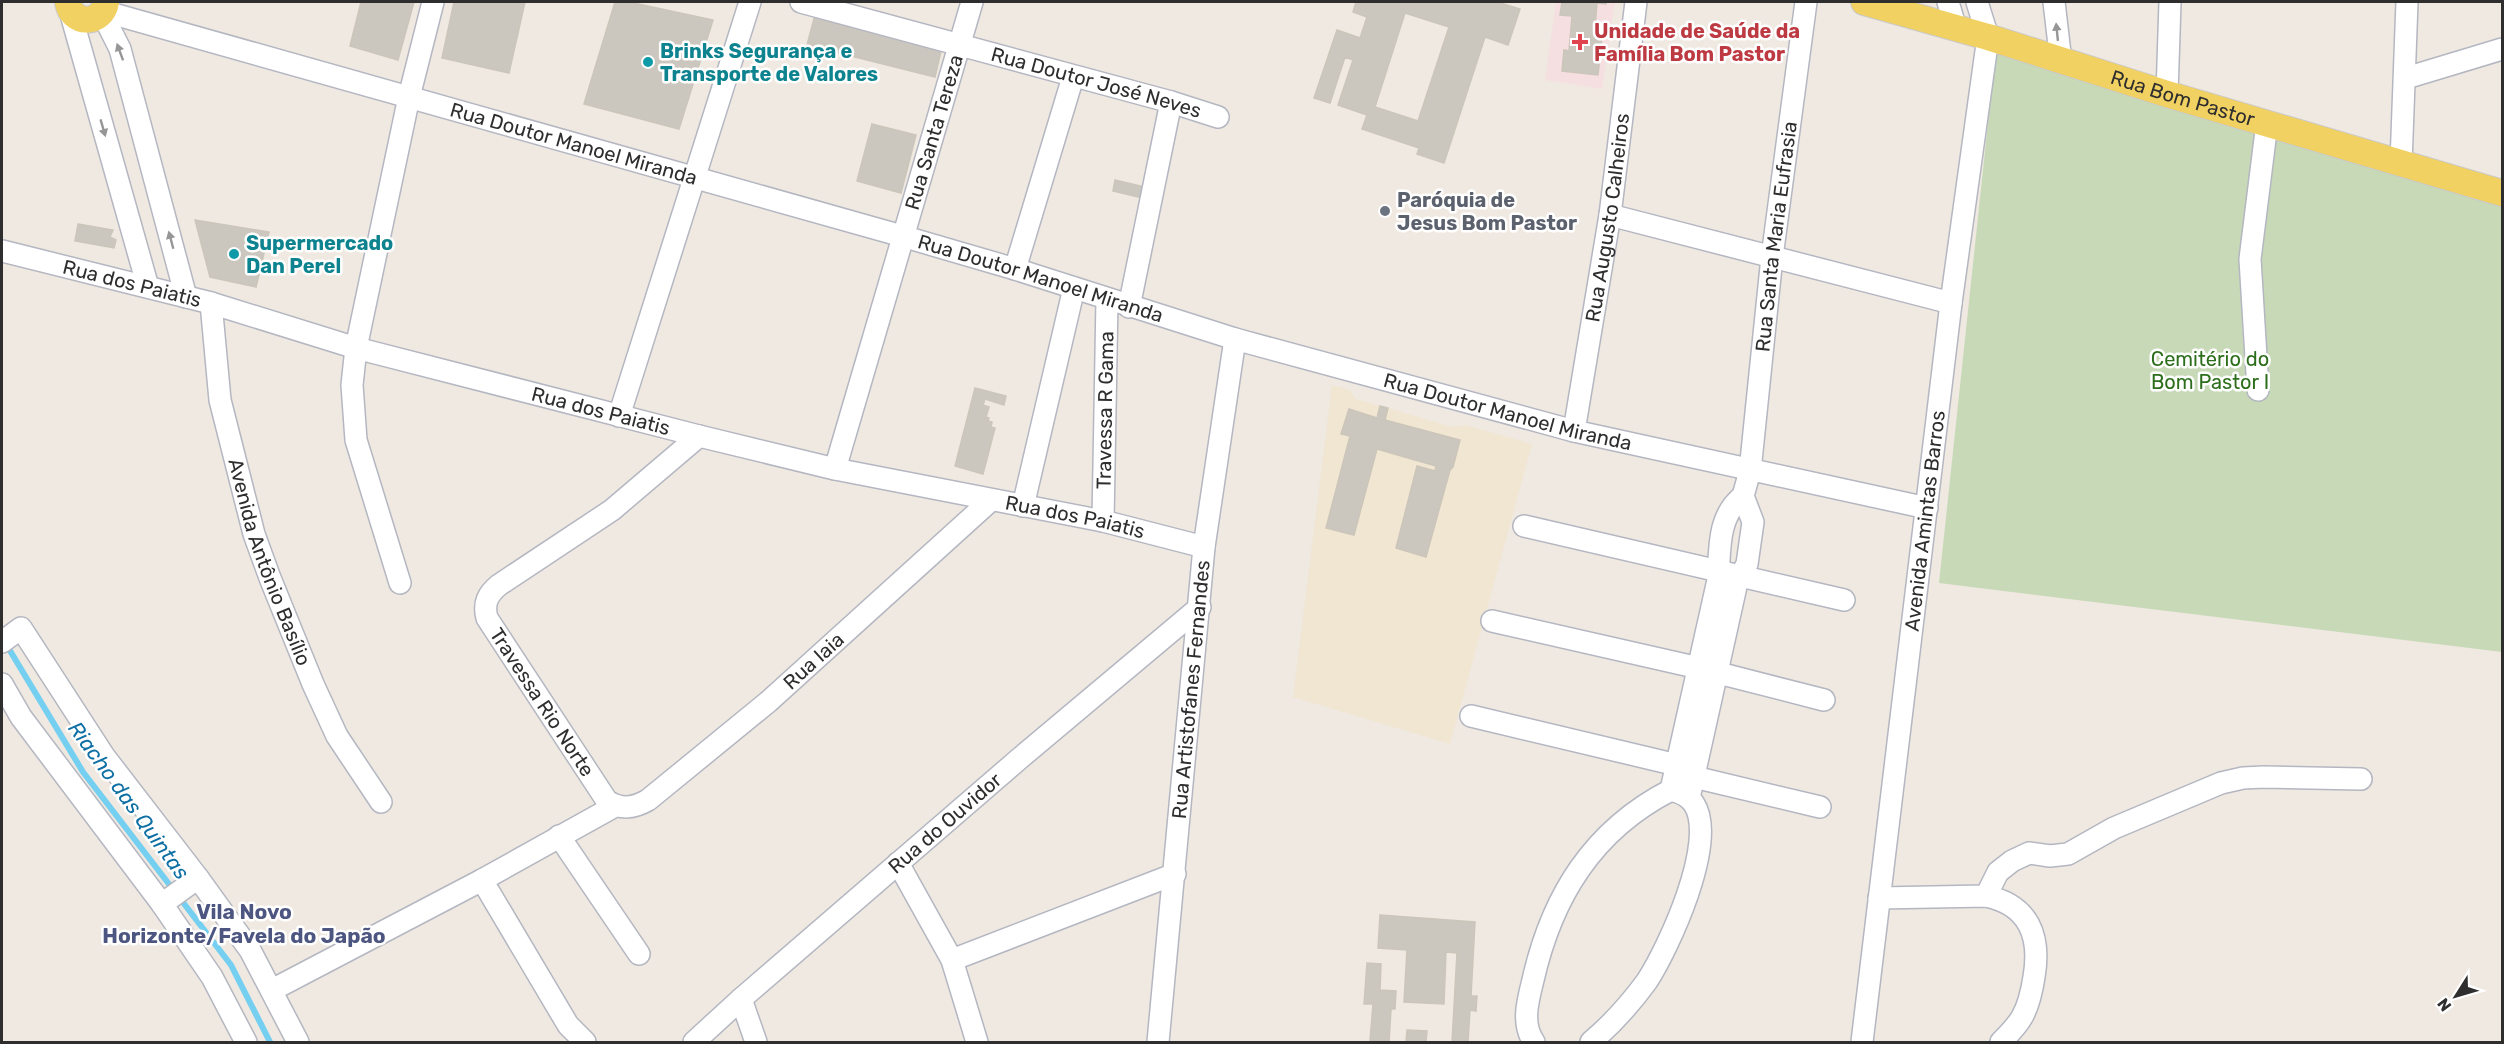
<svg xmlns="http://www.w3.org/2000/svg" width="2504" height="1044" font-family="Rubik,sans-serif">
<rect width="100%" height="100%" fill="#efe9e1"/>
<path fill="#f0e6d1" d="M1332 385 1350 390 1356 399 1384 407 1452 427 1465 425 1532 444 1450 744 1293 697Z"/>
<path fill="#f5dfe0" d="M1556 2H1615L1602 89 1545 80Z"/>
<path fill="#c8d9b8" d="M1996 48 2502 205V652L1939 583Z"/>
<g fill="none" stroke-linecap="round" stroke-linejoin="round">
<path stroke="#75cff0" stroke-width="6" d="M6 644 83 772 231 965 270 1042"/>
</g>
<path fill="#cbc7bf" stroke="#cbc5ba" stroke-width="1.5" fill-rule="evenodd" d="M361 2H414L398 60 350 46Z
M454 2H525L509 73 442 58Z
M615 2H629L713 20 679 129 584 104Z
M1356 2H1497L1520 9 1508 45 1485 37 1444 163 1417 154 1419 148 1362 129 1367 115 1338 105 1353 60 1345 57 1330 103 1314 98 1337 30 1360 38 1367 17 1353 12ZM1405 13 1449 27 1418 121 1375 107Z
M1562 2H1606V4L1597 3 1595 27 1603 28 1598 75 1562 71 1564 50 1569 51 1572 16 1560 15Z
M815 15 942 47 935 77 807 45Z
M872 124 916 135 901 193 857 181Z
M1115 180 1149 188 1147 199 1113 191Z
M195 220 269 232 256 287 210 277Z
M78 224 113 230 110 237 116 240 114 248 75 241Z
M975 388 1006 396 1004 405 985 399 983 405 989 407 986 417 989 418 988 421 992 422 991 427 995 428 983 474 955 466Z
M1380 406 1388 408 1385 420 1460 440 1453 467 1450 470 1426 557 1396 548 1417 466 1435 471 1436 466 1377 449 1354 535 1326 528 1350 436 1341 434 1349 409 1377 418Z
M1380 915 1475 922 1471 996H1477L1476 1011 1470 1010 1468 1042H1452L1457 953 1446 952 1444 1004 1404 1002 1407 950 1378 948Z
M1367 963 1381 964 1380 990 1396 991 1395 1009H1391L1389 1042H1400L1370 1041 1373 1004H1364Z
M1407 1030 1427 1031 1426 1042H1406Z"/>
<g fill="none" stroke-linecap="round" stroke-linejoin="round">
<defs>
<g id="minor">
<path id="s1" d="M801 2 1171 102 1218 117"/>
<path d="M1948 2 1956 29"/>
<path d="M2054 2 2061 62"/>
<path d="M70 11 148 287"/>
<path id="s2" d="M103 11 902 236 1015 269 1235 339 1574 431 1927 508"/>
<path d="M102 13 120 49 186 297"/>
<path d="M2406 78 2502 49"/>
<path d="M2167 94 2170 2"/>
<path d="M2401 163 2407 2"/>
<path d="M1610 215 1951 303"/>
<path id="s3" d="M2 251 211 303 356 348 699 436 835 469 1103 521 1204 547"/>
<path d="M1015 269 1073 77"/>
<path id="s4" d="M211 303 220 400 254 534 270 578 313 684 337 736 381 802"/>
<path d="M1129 307 1171 102"/>
<path d="M2258 390 2250 259 2267 123"/>
<path d="M619 416 750 2"/>
<path id="s5" d="M1574 431 1610 215 1636 2"/>
<path id="s6" d="M699 436 612 510 499 585C488 594 483 603 487 618L607 801C622 810 634 808 648 800L768 702 990 501"/>
<path id="s7" d="M835 469 972 2"/>
<path d="M1023 506 1074 288"/>
<path id="s8" d="M1103 521 1107 299"/>
<path d="M1524 526 1844 600"/>
<path d="M400 583 356 440 352 385 356 348 409 97 433 2"/>
<path d="M1492 621 1699 668 1824 700"/>
<path d="M2 642 21 628 104 756 198 878 250 950 298 1042"/>
<path d="M2 684 21 717 162 904 212 977 246 1042"/>
<path d="M1471 716 1677 765"/>
<path d="M1694 777 1820 807"/>
<path d="M1671 790 1718 580C1720 550 1717 516 1743 496"/>
<path id="s9" d="M1689 798 1737 582 1747 564 1753 522 1743 496 1750 471 1772 257 1806 2"/>
<path d="M559 836 639 954"/>
<path d="M898 863 952 960 977 1042"/>
<path d="M482 880 568 1025 585 1042"/>
<path d="M1986 896 1998 872 2012 861 2029 853 2050 856 2068 854 2114 828 2221 783 2243 778 2264 777 2361 779"/>
<path d="M1879 898 1986 896C2029 905 2041 936 2034 977 2032 990 2029 1005 2022 1017 2017 1026 2008 1035 2001 1042"/>
<path d="M162 904 198 878"/>
<path d="M952 960 1175 874"/>
<path d="M272 990 482 880 615 806"/>
<path d="M741 999 756 1042"/>
<path id="s10" d="M694 1042 741 999 1019 759 1200 607"/>
<path id="s11" d="M1158 1042 1204 547 1235 339"/>
<path d="M1534 1042C1521 1024 1528 1000 1533 980 1552 896 1593 830 1671 790 1680 793 1688 795 1694 804 1718 841 1669 947 1647 981 1631 1003 1611 1025 1591 1042"/>
<path id="s12" d="M1862 1042 1951 303 1988 37 1977 2"/>
</g>
<g id="major">
<path d="M68 2C71 25 102 26 106 2"/>
<path id="s13" d="M1864 2 1988 37 2167 94 2502 193"/>
</g>
</defs>
<use href="#minor" stroke="#b4b7c1" stroke-width="24"/>
<use href="#major" stroke="#c9c9c9" stroke-width="28"/>
<use href="#minor" stroke="#fff" stroke-width="21"/>
<use href="#major" stroke="#f2d163" stroke-width="26"/>
</g>
<defs><path id="oneway-solid" d="M-6-.8H1V-3.2L6.5 0L1 3.2V.8H-6Z" transform="scale(1.5)"/></defs>
<g fill="#969696">
<use href="#oneway-solid" transform="translate(2057 32) rotate(-96)"/>
<use href="#oneway-solid" transform="translate(120 52) rotate(-110)"/>
<use href="#oneway-solid" transform="translate(103 128) rotate(74)"/>
<use href="#oneway-solid" transform="translate(171 240) rotate(-105)"/>
</g>
<path fill="#e0444e" stroke="#fff" stroke-width="2" d="M1577 33h6v6h6v6h-6v6h-6v-6h-6v-6h6z"/>
<g fill="#0f9aa8" stroke="#fff" stroke-width="2">
<circle cx="648" cy="62" r="6"/>
<circle cx="234" cy="254" r="6"/>
</g>
<circle fill="#6b7280" stroke="#fff" stroke-width="2" cx="1385" cy="211" r="6"/>
<g text-anchor="middle" dominant-baseline="central" stroke-width="5" stroke-linejoin="round" paint-order="stroke">
<g font-size="20" font-weight="bold" fill="#be3a42" stroke="#fff" text-anchor="start">
<text x="1594" y="31">Unidade de Saúde da<tspan x="1594" dy="23">Família Bom Pastor</tspan></text>
</g>
<g font-size="20" font-weight="bold" fill="#0d838f" stroke="#fff" text-anchor="start">
<text x="660" y="51">Brinks Segurança e<tspan x="660" dy="23">Transporte de Valores</tspan></text>
<text x="246" y="243">Supermercado<tspan x="246" dy="23">Dan Perel</tspan></text>
</g>
<g font-size="20" fill="#2e2e2e" stroke="#fff">
<text stroke="none"><textPath href="#s1" startOffset="306">Rua Doutor José Neves</textPath></text>
<text stroke="none"><textPath href="#s13" startOffset="333">Rua Bom Pastor</textPath></text>
<text stroke="none"><textPath href="#s7" startOffset="351">Rua Santa Tereza</textPath></text>
<text stroke="none"><textPath href="#s2" startOffset="489">Rua Doutor Manoel Miranda</textPath></text>
<text stroke="none"><textPath href="#s5" startOffset="216">Rua Augusto Calheiros</textPath></text>
<text stroke="none"><textPath href="#s9" startOffset="574">Rua Santa Maria Eufrasia</textPath></text>
<text stroke="none"><textPath href="#s2" startOffset="975">Rua Doutor Manoel Miranda</textPath></text>
<text stroke="none"><textPath href="#s3" startOffset="134">Rua dos Paiatis</textPath></text>
<text stroke="none"><textPath href="#s8" startOffset="111">Travessa R Gama</textPath></text>
<text stroke="none"><textPath href="#s3" startOffset="620">Rua dos Paiatis</textPath></text>
<text stroke="none"><textPath href="#s2" startOffset="1461">Rua Doutor Manoel Miranda</textPath></text>
<text stroke="none"><textPath href="#s3" startOffset="1106">Rua dos Paiatis</textPath></text>
<text stroke="none"><textPath href="#s12" startOffset="525">Avenida Amintas Barros</textPath></text>
<text stroke="none"><textPath href="#s4" startOffset="267">Avenida Antônio Basílio</textPath></text>
<text stroke="none"><textPath href="#s6" startOffset="766">Rua Iaia</textPath></text>
<text stroke="none"><textPath href="#s11" startOffset="354">Rua Artistofanes Fernandes</textPath></text>
<text stroke="none"><textPath href="#s6" startOffset="388">Travessa Rio Norte</textPath></text>
<text stroke="none"><textPath href="#s10" startOffset="333">Rua do Ouvidor</textPath></text>
</g>
<g font-size="20" font-weight="bold" fill="#5b616d" stroke="#fff" text-anchor="start">
<text x="1397" y="200">Paróquia de<tspan x="1397" dy="23">Jesus Bom Pastor</tspan></text>
</g>
<g font-size="20" fill="#2c6e1b" stroke="#fff">
<text x="2210" y="359">Cemitério do<tspan x="2210" dy="23">Bom Pastor I</tspan></text>
</g>
<g font-size="21" font-style="italic" fill="#0d6fa3" stroke="#fff">
<text transform="translate(129 800) rotate(54)">Riacho das Quintas</text>
</g>
<g font-size="21" font-weight="bold" fill="#4d5680" stroke="#fff">
<text x="244" y="911">Vila Novo<tspan x="244" dy="24">Horizonte/Favela do Japão</tspan></text>
</g>
</g>
<rect width="2504" height="1044" fill="none" stroke="#2e2e2e" stroke-width="6"/>
<g transform="translate(2456 996) rotate(233)" stroke="#ffffff" stroke-width="4.5" paint-order="stroke">
<path d="M0-4.5L10 22L0 15L-10 22Z" fill="#2e2e2e"/>
<text y="-9" font-size="16" font-weight="bold" text-anchor="middle" fill="#2e2e2e">N</text>
</g>
</svg>
